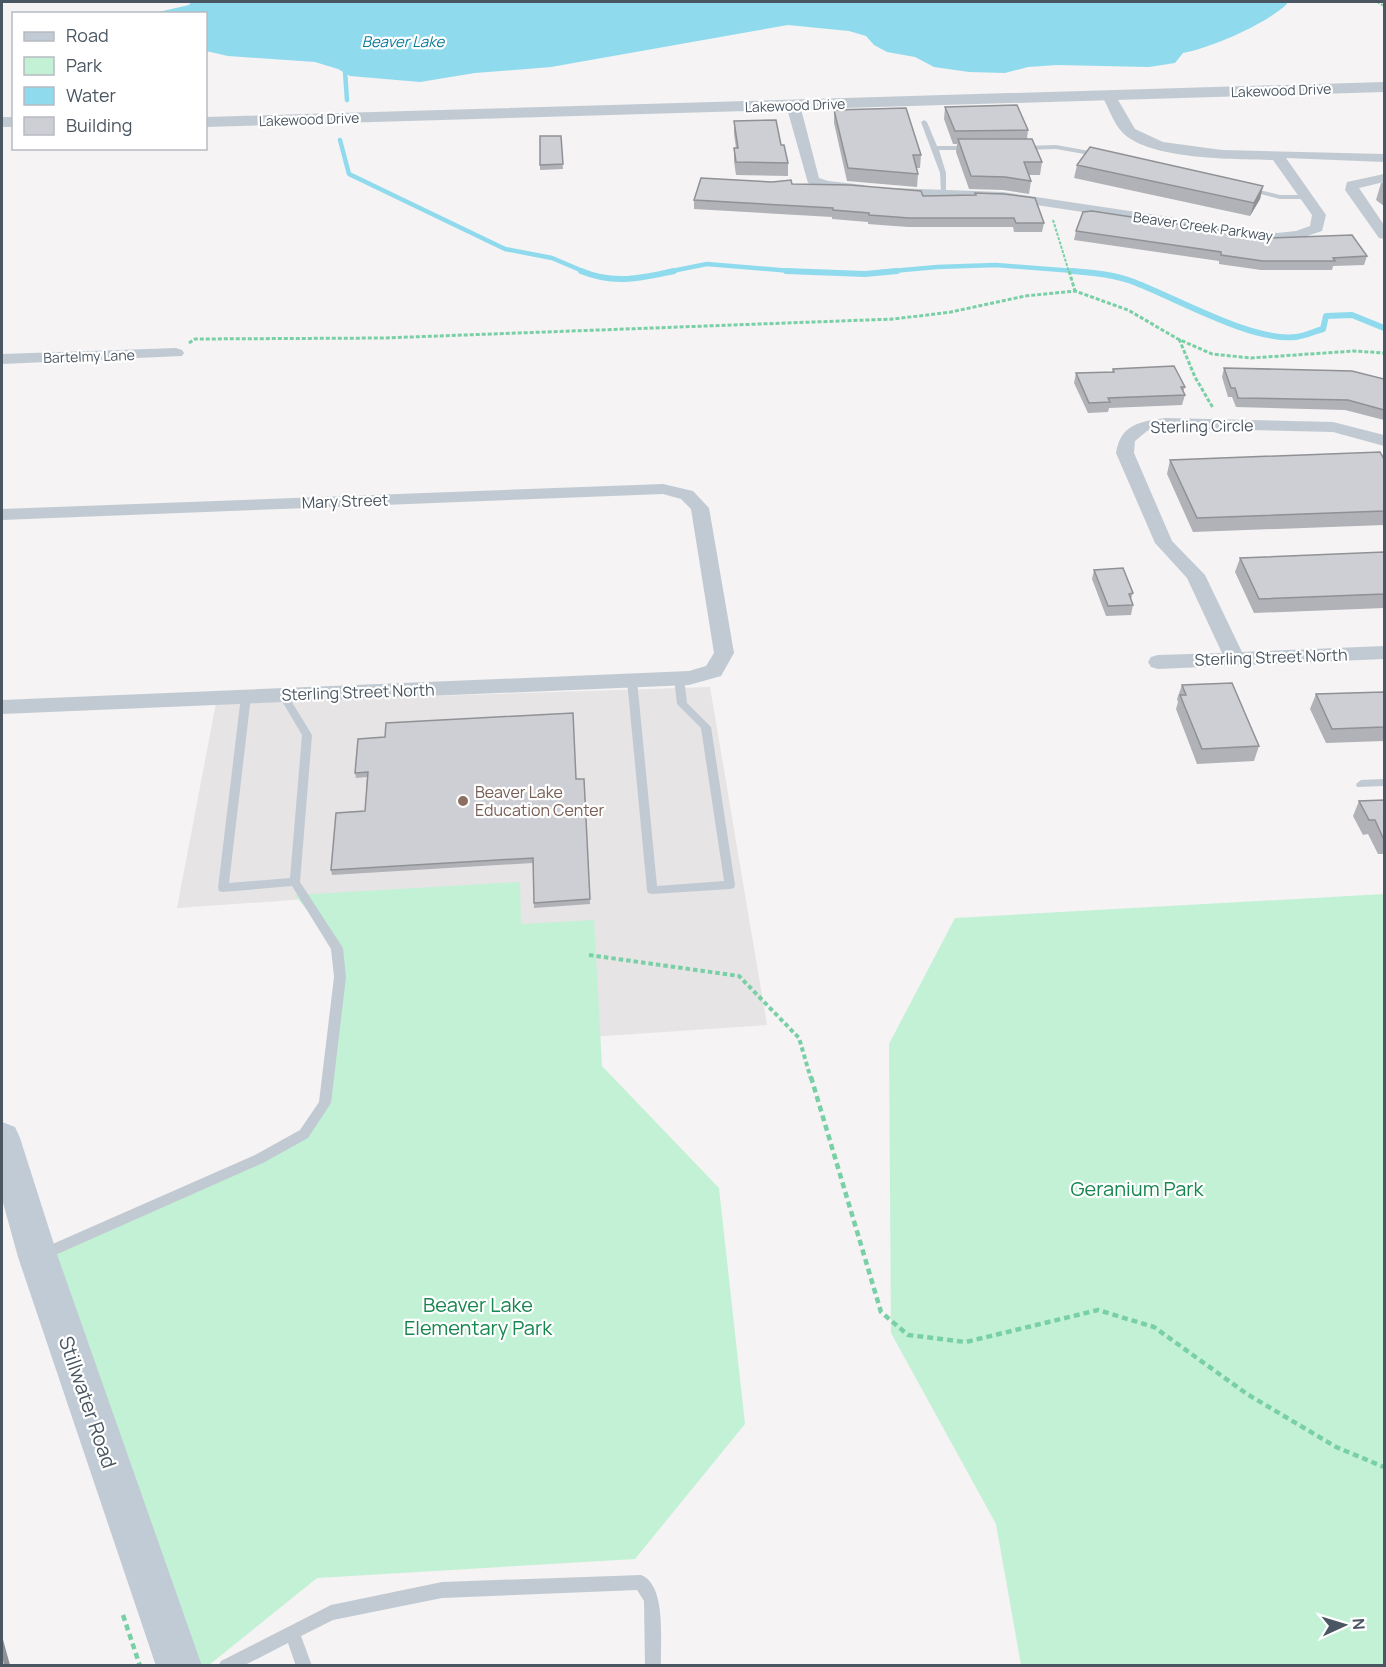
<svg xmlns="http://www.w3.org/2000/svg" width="1386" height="1667" font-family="Manrope,sans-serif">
<rect width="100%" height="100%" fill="#f5f3f3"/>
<path fill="#e6e4e5" d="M710 687 767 1025 354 1053 321 898 177 908 216 703Z"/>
<path fill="#c3f1d5" d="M520 882 521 924 594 920 602 1066 719 1188 745 1424 635 1559 317 1578 209 1665H179L38 1257 304 1134 325 1103 337 948 295 895Z
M1384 894V1665H1021L996 1524 891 1333 889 1044 955 918Z"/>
<path fill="#90daee" d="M191 2H1286L1287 4C1266 24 1211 48 1183 53L1175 63 1149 67 1057 65 1028 67 1005 73 969 72 934 67 915 57 887 52 874 45 866 36 849 31 788 25 551 67 475 73 420 82 350 76 338 69 315 62 228 56 206 51V14L154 13 189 5Z"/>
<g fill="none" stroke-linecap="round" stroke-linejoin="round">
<path stroke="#90daee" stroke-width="4.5" d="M345 71 347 100
M340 140 349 174 505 249 552 258 585 272
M667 272 707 264 803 272
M881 272 937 267 996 265 1087 272"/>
<path stroke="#90daee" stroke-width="6" d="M581 271C615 285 640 278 674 271
M786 271 865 274 897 271
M1072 271C1092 273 1112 274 1131 281 1175 297 1251 342 1296 337 1305 336 1315 331 1323 329L1326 316 1352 315 1384 328"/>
<path stroke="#7ad0a6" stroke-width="2" stroke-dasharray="3 1.5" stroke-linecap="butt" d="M1377 2 1384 6
M1053 220 1069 272"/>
<path stroke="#7ad0a6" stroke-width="3" stroke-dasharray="4 2" stroke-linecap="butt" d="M1069 271 1075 291
M1179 339 1195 377 1213 408
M189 343 195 339 384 338 894 319 951 312 1025 296 1075 291 1128 310 1178 339 1212 354 1251 358 1354 351 1384 353"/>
<path stroke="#7ad0a6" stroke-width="4" stroke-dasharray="4.5 3" stroke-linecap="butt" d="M589 955 739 976 799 1038 811 1079"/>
<path stroke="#7ad0a6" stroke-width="4.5" stroke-dasharray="6 4" stroke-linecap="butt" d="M811 1077 881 1312 908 1335 966 1342 1098 1310 1154 1327 1247 1394 1336 1447 1384 1467
M123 1615 140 1666"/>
<path fill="#c1cad2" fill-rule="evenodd" d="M924 120 927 122 937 146H969L972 148 969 150H939L946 173V194L941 193 940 173 921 122Z
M1056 145 1101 153 1104 155 1101 157 1056 149 1024 150 1021 148 1024 146Z
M1247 187 1280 195H1306L1309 197 1306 199H1280L1245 190V188Z
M679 675 684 678 687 703 711 727 735 885 734 888 730 889 652 894 648 893 647 890 627 680 632 677 637 680 657 886 724 881 701 728 677 704 674 678Z
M246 693 251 696 229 883 290 878 302 735 279 696 281 694H287L312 735 300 882 343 948 346 977 331 1103 308 1138 263 1163 44 1260 39 1258 37 1254 39 1250 255 1155 300 1130 319 1102 334 977 331 949 292 886 223 892 219 891 218 888 241 696Z
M1361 780 1384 779V786L1357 787 1356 784Z
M641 1575C667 1585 660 1642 661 1666H645L644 1601 637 1590 442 1598 333 1620 301 1636 312 1666H296L288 1643 243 1666H218L221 1661 331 1605 442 1582Z"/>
<path fill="#c1cad2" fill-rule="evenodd" d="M1109 92 1114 93 1135 129 1163 142 1222 150 1384 154V162L1286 158 1326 215 1322 231 1298 239 1277 241 1003 200 892 196 885 192 892 188 1003 192 1277 233 1296 231 1310 226 1312 215 1273 160C1236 159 1150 160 1123 133 1113 123 1109 108 1102 96Z
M793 101 800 105 819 178 828 181 864 185 866 188 864 191 826 189 808 183 786 105Z
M1384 174V182L1359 188 1384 225V239L1379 238 1345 190 1347 182Z
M176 348 182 350 184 353 182 356 2 364V354Z
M1165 418 1333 422 1384 435V446L1333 432 1165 428 1147 431 1135 441 1134 453 1172 541 1205 575 1242 652 1384 646V659L1158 669 1151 667 1148 662 1151 657 1158 655 1222 653 1187 578 1155 543 1116 453C1121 424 1139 422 1165 418Z
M663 484 693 491 709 508 734 653 721 676 689 685 2 714V700L689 671 706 666 714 653 691 509 681 499 663 494 2 520V509Z"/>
<path fill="#c1cad2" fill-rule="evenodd" d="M1384 82V92L206 127V117Z
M2 117H14V127H2Z"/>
<path fill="#c1cbd6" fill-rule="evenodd" d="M2 1122 15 1127 20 1138 58 1257 202 1666H156L18 1257 2 1199Z"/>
</g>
<path fill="#b0b2b7" d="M945 107 1028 130 1027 139 1042 162 1040 175H1029L1031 181 1029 194 1003 190 969 189 956 152 957 144H953L944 119Z
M834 110 921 155 920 168H916L918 174 917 187 847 181 834 123Z
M734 121 781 145 788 163V176L736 175 734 161V148H736L734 134Z
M540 136H561L563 169 540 170Z
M1077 165 1263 186 1260 199 1250 216 1074 178Z
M1384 182V206L1376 200 1381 183Z
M792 184 923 196 974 195 975 193 1044 223 1042 232H1014L1013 227H908L868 224V222L832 219V217L694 209V200Z
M1076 231 1367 256 1364 265 1333 266 1332 270H1261L1219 264V261L1074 240Z
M1224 368 1384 379V420L1345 410 1236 407 1232 397H1228L1222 377Z
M1113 369 1185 387 1183 392 1185 395 1182 405 1109 408 1108 412 1088 413 1074 383 1076 373 1112 372Z
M1384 459V525L1193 532 1167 474 1170 460Z
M1384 552V608L1254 613 1235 572 1240 558Z
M1094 570 1133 593 1131 599 1133 605 1131 615 1106 616 1092 579Z
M1182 685 1259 746 1254 761 1197 764 1176 709 1178 702 1177 699Z
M1384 692V741L1326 743 1310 709 1316 694Z
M358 739 576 779H584L590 904 534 908 533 863 332 875 331 870 365 811 367 777 356 778 355 773Z
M1384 800V854H1378L1368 834 1363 835 1353 816 1359 801Z"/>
<path fill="#909195" d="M1263 186 1260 199 1250 216 1254 203Z
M2 1636 10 1665H5L2 1652Z"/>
<path fill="#cdcfd5" stroke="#909195" stroke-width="1.5" d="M1017 105 1028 130 955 131 945 107Z
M906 108 921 155H913L918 174 848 168 834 110Z
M776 120 781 145H784L788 163 736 162 734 148H738L734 121Z
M540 136H561L563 164 540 165Z
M958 139H1032L1042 162H1024L1031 181 1005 177 971 176Z
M1090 147 1263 186 1254 203 1077 165Z
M701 178 772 182 791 180 792 184 850 185 921 191 923 196 976 195 975 193 1004 194 1035 198 1044 223H1016L1014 218H909L869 215V213L833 210V208L694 200Z
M1092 211 1270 238 1352 235 1367 256 1333 258 1335 261H1263L1221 255V252L1076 231 1083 212Z
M1174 366 1185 387H1181L1185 395 1108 398 1110 402 1089 403 1076 373 1114 372 1113 369Z
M1224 368 1352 371 1384 379V410L1348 400 1238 398 1235 388H1231Z
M1380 452 1384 459V511L1197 518 1170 460Z
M1384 552V594L1259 599 1240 558Z
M1123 568 1133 593 1129 594 1133 605 1108 606 1094 570Z
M1232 683 1259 746 1202 749 1180 695H1186L1182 685Z
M1384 692V727L1332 729 1316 694Z
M573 713 576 779H584L590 899 534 903 533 858 331 870 336 813 365 811 368 772 355 773 358 739 385 737 386 723Z
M1384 800V840L1375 820H1369L1359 801Z
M2 1652 5 1665H2Z"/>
<circle fill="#8d6e63" stroke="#fff" stroke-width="2" cx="463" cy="801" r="6"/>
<g text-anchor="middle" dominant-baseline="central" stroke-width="4.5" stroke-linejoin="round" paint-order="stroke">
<g font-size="14" fill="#4a5661" stroke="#fff">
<text transform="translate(1281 90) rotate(-2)">Lakewood Drive</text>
<text transform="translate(795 105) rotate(-2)">Lakewood Drive</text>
<text transform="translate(309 119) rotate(-2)">Lakewood Drive</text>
<text transform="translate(1203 226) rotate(8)">Beaver Creek Parkway</text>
<text transform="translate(89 356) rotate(-2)">Bartelmy Lane</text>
</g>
<g font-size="15" font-style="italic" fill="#0c7c9b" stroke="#fff">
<text x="403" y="41">Beaver Lake</text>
</g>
<g font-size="16" fill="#4a5661" stroke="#fff">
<text transform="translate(1202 426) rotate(-1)">Sterling Circle</text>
<text transform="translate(345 501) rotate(-2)">Mary Street</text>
<text transform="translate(1271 657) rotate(-2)">Sterling Street North</text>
<text transform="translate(358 692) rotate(-2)">Sterling Street North</text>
</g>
<g font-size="16" fill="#785e54" stroke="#fff" text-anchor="start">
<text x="475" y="792">Beaver Lake<tspan x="475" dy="18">Education Center</tspan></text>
</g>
<g font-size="20" fill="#17864f" stroke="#fff">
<text x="1137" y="1188">Geranium Park</text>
<text x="478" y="1304">Beaver Lake<tspan x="478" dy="23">Elementary Park</tspan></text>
</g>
<g font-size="20" fill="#4a5661" stroke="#fff">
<text transform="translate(88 1402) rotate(71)">Stillwater Road</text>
</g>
</g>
<rect width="1386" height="1667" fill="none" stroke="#4a5661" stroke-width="6"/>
<rect x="12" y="12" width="195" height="138" fill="#ffffff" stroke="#b7bbc0" stroke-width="1.5"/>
<rect x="24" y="32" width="30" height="9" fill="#c1cbd6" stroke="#b7bbc0" stroke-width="1.5"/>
<text x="66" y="42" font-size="18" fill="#4a5661">Road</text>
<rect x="24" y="57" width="30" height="18" fill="#c3f1d5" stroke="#b7bbc0" stroke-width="1.5"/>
<text x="66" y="72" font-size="18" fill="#4a5661">Park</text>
<rect x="24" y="87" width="30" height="18" fill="#90daee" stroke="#b7bbc0" stroke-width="1.5"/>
<text x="66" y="102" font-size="18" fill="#4a5661">Water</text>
<rect x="24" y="117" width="30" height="18" fill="#cdcfd5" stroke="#b7bbc0" stroke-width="1.5"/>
<text x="66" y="132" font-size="18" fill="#4a5661">Building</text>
<g transform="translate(1344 1625) rotate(86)" stroke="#ffffff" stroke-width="4.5" paint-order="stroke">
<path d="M0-4.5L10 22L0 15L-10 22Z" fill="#4a5661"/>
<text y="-9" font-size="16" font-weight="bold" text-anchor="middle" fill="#4a5661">N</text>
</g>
</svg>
